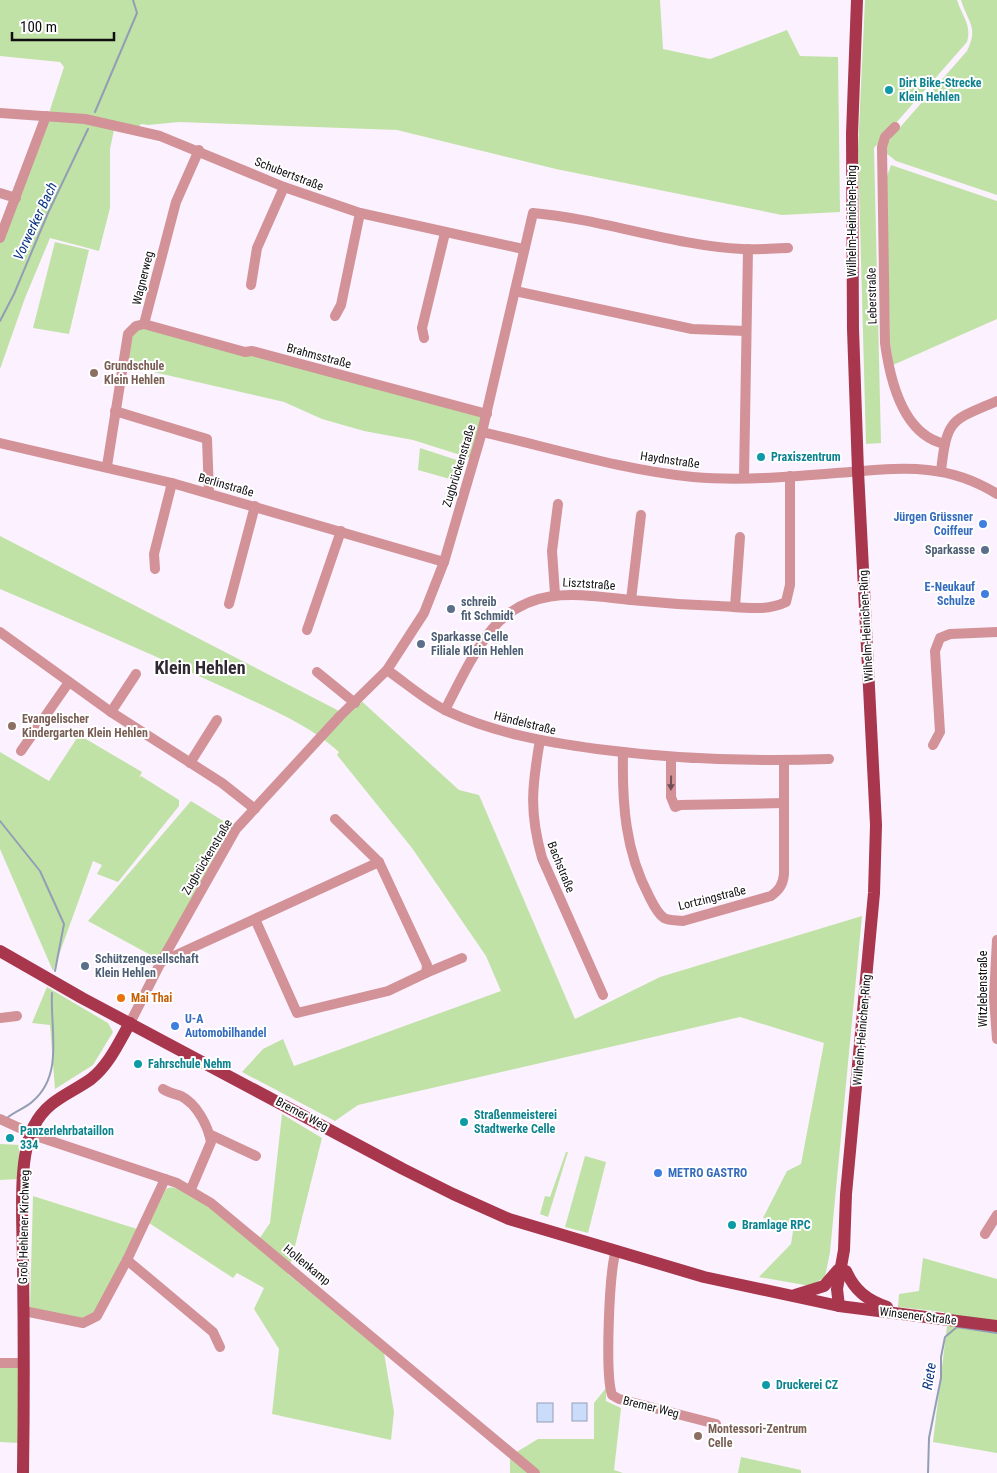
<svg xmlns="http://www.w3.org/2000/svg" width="997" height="1473" viewBox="0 0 997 1473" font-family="'Roboto Condensed',sans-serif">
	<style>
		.green { fill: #c0e2a7 }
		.water { fill: #cbdcfb; stroke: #939eb5 }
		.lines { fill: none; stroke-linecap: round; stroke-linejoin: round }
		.stream { stroke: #939eb5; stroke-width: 2 }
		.minor { stroke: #d29298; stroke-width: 10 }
		.major { stroke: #a8364d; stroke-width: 12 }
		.oneway { fill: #725055 }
		.culture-dot { fill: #0f9aa8; stroke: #fff; stroke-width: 2 }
		.education-dot { fill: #8d6e63; stroke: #fff; stroke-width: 2 }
		.shop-dot { fill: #3f7fe0; stroke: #fff; stroke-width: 2 }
		.service-dot { fill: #5c6f8a; stroke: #fff; stroke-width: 2 }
		.food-dot { fill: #e8710a; stroke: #fff; stroke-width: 2 }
		.labels { text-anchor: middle; stroke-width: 4; stroke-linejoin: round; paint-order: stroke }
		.culture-label { font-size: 12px; font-weight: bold; fill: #0d838f; stroke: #fff; text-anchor: start }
		.street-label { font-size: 12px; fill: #110e12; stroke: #fff }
		.education-label { font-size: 12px; font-weight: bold; fill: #785e54; stroke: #fff; text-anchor: start }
		.shop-label { font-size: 12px; font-weight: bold; fill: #366cbe; stroke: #fff; text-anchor: end }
		.service-label { font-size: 12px; font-weight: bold; fill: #4e5e75; stroke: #fff; text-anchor: start }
		.food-label { font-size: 12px; font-weight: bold; fill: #c56008; stroke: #fff; text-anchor: start }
		.water-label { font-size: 14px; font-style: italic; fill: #083284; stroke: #fff }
		.district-label { font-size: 18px; font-weight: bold; fill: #312932; stroke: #fff }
	</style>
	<rect width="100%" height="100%" fill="#fcf1fe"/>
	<!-- green -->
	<g class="green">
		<path d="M0 0H660L663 49 710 59 787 30 800 56 838 57 840 212 782 215 556 169 397 130 179 122 148 125 141 124 137 130 115 125 110 149V208L99 251 50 238 25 298 0 369V242L48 116 64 67 60 62 0 56Z"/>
		<path d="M865 0H957C962 16 972 25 967 42L874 148 881 443 866 444 858 149Z"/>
		<path d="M961 0H997V195L896 161 886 153 888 141 967 51C979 27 968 23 961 0Z"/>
		<path d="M891 165 997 201V319L893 365 890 342 886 179Z"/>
		<path d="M55 242 89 250 69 334 33 328Z"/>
		<path d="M136 326 487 414 473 459 413 440 364 431 322 419 284 402 123 365Z"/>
		<path d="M420 448 463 462 457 481 418 470Z"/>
		<path d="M0 536 343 713 357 697 459 790 479 795 575 1019 660 977 862 916 830 1252 825 1277 810 1286 759 1277 791 1244 794 1225 763 1218 787 1171 801 1164 824 1043 740 1017 358 1105 335 1121 242 1072 263 1049 283 1039 294 1066 501 991 486 956 412 848 337 755 339 752C306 722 263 706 223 687 149 653 75 621 0 589Z"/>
		<path d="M79 735 142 772 139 778 141 776 179 800V806L118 882 97 874 102 865 93 861 53 971 0 849V752L49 781Z"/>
		<path d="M191 801 236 829 158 959 88 921Z"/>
		<path d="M47 987 108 1023 113 1032 93 1065 55 1089 50 1025 32 1023Z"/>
		<path d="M282 1114 322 1138 288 1274 384 1353 394 1412 391 1440 272 1414 279 1349 254 1309 264 1288 237 1273 233 1278 149 1223 166 1189C186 1178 239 1232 255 1245L270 1223Z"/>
		<path d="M0 1144 19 1145V1179L0 1180Z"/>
		<path d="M566 1152H568L548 1217 540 1214 545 1196 550 1197Z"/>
		<path d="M585 1156 606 1162 588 1233 565 1227Z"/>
		<path d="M33 1196 137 1229 98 1308 89 1317 75 1319 30 1308Z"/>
		<path d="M923 1258 997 1279V1453L933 1442 947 1326 944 1312 898 1307 899 1294 919 1291Z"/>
		<path d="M19 1365V1443L0 1442V1366Z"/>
		<path d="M606 1388V1401L621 1408 614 1470 623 1473H510V1456L538 1439H594V1403Z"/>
		<path d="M741 1457 801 1470V1473H738Z"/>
	</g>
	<!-- water -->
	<g class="water">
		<rect x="537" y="1403" width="16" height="19"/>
		<rect x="572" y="1403" width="15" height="18"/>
	</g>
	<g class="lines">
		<!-- stream -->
		<g class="stream">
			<path d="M95 112 137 13 133 0"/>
			<path d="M0 321 14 294 48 213 88 129"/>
			<path d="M0 821 40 871 64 924 55 971"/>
			<path d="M7 1118C15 1111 26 1108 33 1101 64 1075 50 1029 52 993"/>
			<path d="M928 1473 929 1438 941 1378V1357L945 1337 957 1327 997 1333"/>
		</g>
		<!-- minor -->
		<g class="minor">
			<path d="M0 113 85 119 160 136 284 187 360 213 523 249"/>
			<path d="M895 127 885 137 882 147 885 343C890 380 903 435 945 444"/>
			<path d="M0 193 16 198"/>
			<path d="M0 238 46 116"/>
			<path d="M251 285 257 248 284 187"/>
			<path d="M515 291 692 329 746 331"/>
			<path d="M335 316 341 305 360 213"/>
			<path d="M144 324 245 352 252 351 487 414"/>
			<path d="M424 338 422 328 445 233"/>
			<path d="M115 411 207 439 209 493"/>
			<path d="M482 432C552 448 622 470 693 477 740 481 789 477 836 473 895 469 943 460 997 494"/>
			<path d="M0 443 172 483 444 562"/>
			<path d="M107 466 128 334 136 326 144 324 176 202 199 150"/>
			<path d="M941 471C947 418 951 421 997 401"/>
			<path d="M744 478 748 249"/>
			<path d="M155 569 154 554 172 483"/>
			<path d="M555 594 552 551 558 504"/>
			<path d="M631 600 641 515"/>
			<path d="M229 604 255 506"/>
			<path d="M735 607 740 537"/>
			<path d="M307 630 341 531"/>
			<path d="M0 632 111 712 222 783 255 809"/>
			<path d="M387 670C406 683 426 701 447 711 494 733 546 742 597 749 674 759 751 762 829 759"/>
			<path d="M317 672 355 703"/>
			<path d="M445 710C459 683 473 652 493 628 532 584 580 595 631 600 660 603 689 605 719 606 741 607 766 612 786 602L790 585V476"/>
			<path d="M111 712 136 674"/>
			<path d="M540 740C532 786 529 812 542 858L603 995"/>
			<path d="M933 745 940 732 935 651 940 638 950 634 997 632"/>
			<path d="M21 751 69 682"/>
			<path d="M623 752C622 803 625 851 649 896 653 904 657 913 664 918 670 921 677 920 683 921L771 896C779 890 783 885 784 874V761"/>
			<path d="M671 758V797L675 807 680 805 784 803"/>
			<path d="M190 763 217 720"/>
			<path d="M255 919 297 1013 388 991 426 973 427 965 379 862 335 819"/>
			<path d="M997 940 994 997 997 1039"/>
			<path d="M161 962 379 862"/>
			<path d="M426 973 462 958"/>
			<path d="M0 1018 17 1016"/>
			<path d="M130 1023 161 962 236 829 340 716 387 670 424 613 444 562 482 432 533 213C603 219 671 245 742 249 757 250 772 248 788 248"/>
			<path d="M163 1089C169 1093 175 1094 181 1096 197 1104 208 1126 211 1142L191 1189"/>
			<path d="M0 1119 39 1137 177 1183 211 1203 535 1473"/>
			<path d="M209 1134 256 1156"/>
			<path d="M985 1234 997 1215"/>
			<path d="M616 1250C609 1273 605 1374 612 1395L619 1399 716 1424"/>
			<path d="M127 1260 213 1332 220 1347"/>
			<path d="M24 1311 83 1323 97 1316 127 1260 165 1179"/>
			<path d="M0 1363H24"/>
		</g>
		<!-- major -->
		<g class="major">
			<path d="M0 951 82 998 403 1169 453 1194 509 1219 704 1277 839 1306 997 1326"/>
			<path d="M846 1271C855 1291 867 1300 887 1307"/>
			<path d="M795 1295 824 1286 838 1270"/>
			<path d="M839 1306 837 1289 844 1250 846 1194 874 893 876 825 858 471 853 329 852 134 857 0"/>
			<path d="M23 1473C24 1404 24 1334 23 1265 23 1228 17 1157 34 1126 47 1100 70 1094 91 1079 109 1065 119 1042 130 1023"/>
		</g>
	</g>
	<!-- one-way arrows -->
	<defs><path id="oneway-solid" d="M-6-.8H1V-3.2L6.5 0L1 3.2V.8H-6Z" transform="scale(1.25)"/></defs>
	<use class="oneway" href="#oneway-solid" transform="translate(671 783) rotate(91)"/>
	<!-- markers -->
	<g class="culture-dot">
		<circle cx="889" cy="90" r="5"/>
		<circle cx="761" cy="457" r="5"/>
		<circle cx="138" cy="1064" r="5"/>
		<circle cx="464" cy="1122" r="5"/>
		<circle cx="10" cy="1138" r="5"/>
		<circle cx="732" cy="1225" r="5"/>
		<circle cx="766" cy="1385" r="5"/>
	</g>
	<g class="education-dot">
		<circle cx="94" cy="373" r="5"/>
		<circle cx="12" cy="726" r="5"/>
		<circle cx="698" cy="1436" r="5"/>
	</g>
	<g class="shop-dot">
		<circle cx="983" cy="524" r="5"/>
		<circle cx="985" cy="594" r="5"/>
		<circle cx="175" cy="1026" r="5"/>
		<circle cx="658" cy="1173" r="5"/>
	</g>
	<g class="service-dot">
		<circle cx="985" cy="550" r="5"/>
		<circle cx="451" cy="609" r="5"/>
		<circle cx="421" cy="644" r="5"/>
		<circle cx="85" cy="966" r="5"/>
	</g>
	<circle class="food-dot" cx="121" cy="998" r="5"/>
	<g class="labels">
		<!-- culture labels -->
		<g class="culture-label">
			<text x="899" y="87">Dirt Bike-Strecke<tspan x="899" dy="14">Klein Hehlen</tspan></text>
			<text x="771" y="461">Praxiszentrum</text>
			<text x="148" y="1068">Fahrschule Nehm</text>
			<text x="474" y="1119">Straßenmeisterei<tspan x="474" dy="14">Stadtwerke Celle</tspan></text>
			<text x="20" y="1135">Panzerlehrbataillon<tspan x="20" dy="14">334</tspan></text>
			<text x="742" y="1229">Bramlage RPC</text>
			<text x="776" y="1389">Druckerei CZ</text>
		</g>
		<!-- street labels -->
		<g class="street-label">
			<text transform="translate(289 174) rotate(21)" y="4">Schubertstraße</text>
			<text transform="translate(852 221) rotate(-90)" y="4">Wilhelm-Heinichen-Ring</text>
			<text transform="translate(143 278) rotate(-76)" y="4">Wagnerweg</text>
			<text transform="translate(872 296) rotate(-91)" y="4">Leberstraße</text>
			<text transform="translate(319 356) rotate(15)" y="4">Brahmsstraße</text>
			<text transform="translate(670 460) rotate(8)" y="4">Haydnstraße</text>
			<text transform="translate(459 466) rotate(-73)" y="4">Zugbrückenstraße</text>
			<text transform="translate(226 485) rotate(16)" y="4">Berlinstraße</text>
			<text transform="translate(589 584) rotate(4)" y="4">Lisztstraße</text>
			<text transform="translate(866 626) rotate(-93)" y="4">Wilhelm-Heinichen-Ring</text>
			<text transform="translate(525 723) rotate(14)" y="4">Händelstraße</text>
			<text transform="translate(207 857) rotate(-59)" y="4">Zugbrückenstraße</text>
			<text transform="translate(561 867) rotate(68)" y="4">Bachstraße</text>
			<text transform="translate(712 898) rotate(-14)" y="4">Lortzingstraße</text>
			<text transform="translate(983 989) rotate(-90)" y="4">Witzlebenstraße</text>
			<text transform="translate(862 1030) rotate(-85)" y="4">Wilhelm-Heinichen-Ring</text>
			<text transform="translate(302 1114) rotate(28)" y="4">Bremer Weg</text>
			<text transform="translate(24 1227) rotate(-89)" y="4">Groß Hehlener Kirchweg</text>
			<text transform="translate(307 1265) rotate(39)" y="4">Hollenkamp</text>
			<text transform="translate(918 1316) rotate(7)" y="4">Winsener Straße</text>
			<text transform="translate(651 1407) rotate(14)" y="4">Bremer Weg</text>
		</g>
		<!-- education labels -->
		<g class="education-label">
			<text x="104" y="370">Grundschule<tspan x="104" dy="14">Klein Hehlen</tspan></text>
			<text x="22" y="723">Evangelischer<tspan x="22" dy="14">Kindergarten Klein Hehlen</tspan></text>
			<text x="708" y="1433">Montessori-Zentrum<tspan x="708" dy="14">Celle</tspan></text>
		</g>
		<!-- shop labels -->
		<g class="shop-label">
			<text x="973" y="521">Jürgen Grüssner<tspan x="973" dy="14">Coiffeur</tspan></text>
			<text x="975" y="591">E-Neukauf<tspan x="975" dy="14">Schulze</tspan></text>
			<text x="185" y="1023" text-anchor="start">U-A<tspan x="185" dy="14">Automobilhandel</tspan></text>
			<text x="668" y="1177" text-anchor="start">METRO GASTRO</text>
		</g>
		<!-- service labels -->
		<g class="service-label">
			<text x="975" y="554" text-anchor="end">Sparkasse</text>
			<text x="461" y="606">schreib<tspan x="461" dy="14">fit Schmidt</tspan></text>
			<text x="431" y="641">Sparkasse Celle<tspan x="431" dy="14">Filiale Klein Hehlen</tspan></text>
			<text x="95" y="963">Schützengesellschaft<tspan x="95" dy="14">Klein Hehlen</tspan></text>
		</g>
		<!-- food labels -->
		<g class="food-label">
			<text x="131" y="1002">Mai Thai</text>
		</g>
		<!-- water labels -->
		<g class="water-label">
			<text transform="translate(35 221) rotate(-65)" y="5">Vorwerker Bach</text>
			<text transform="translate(929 1376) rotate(-81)" y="5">Riete</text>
		</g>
		<!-- district labels -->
		<g class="district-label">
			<text x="200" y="674">Klein Hehlen</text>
		</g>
	</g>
	<!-- scale -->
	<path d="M12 32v8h102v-8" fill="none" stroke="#110e12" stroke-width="2.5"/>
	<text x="20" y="32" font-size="15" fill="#110e12" stroke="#ffffff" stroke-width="4" paint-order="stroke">100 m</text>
</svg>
